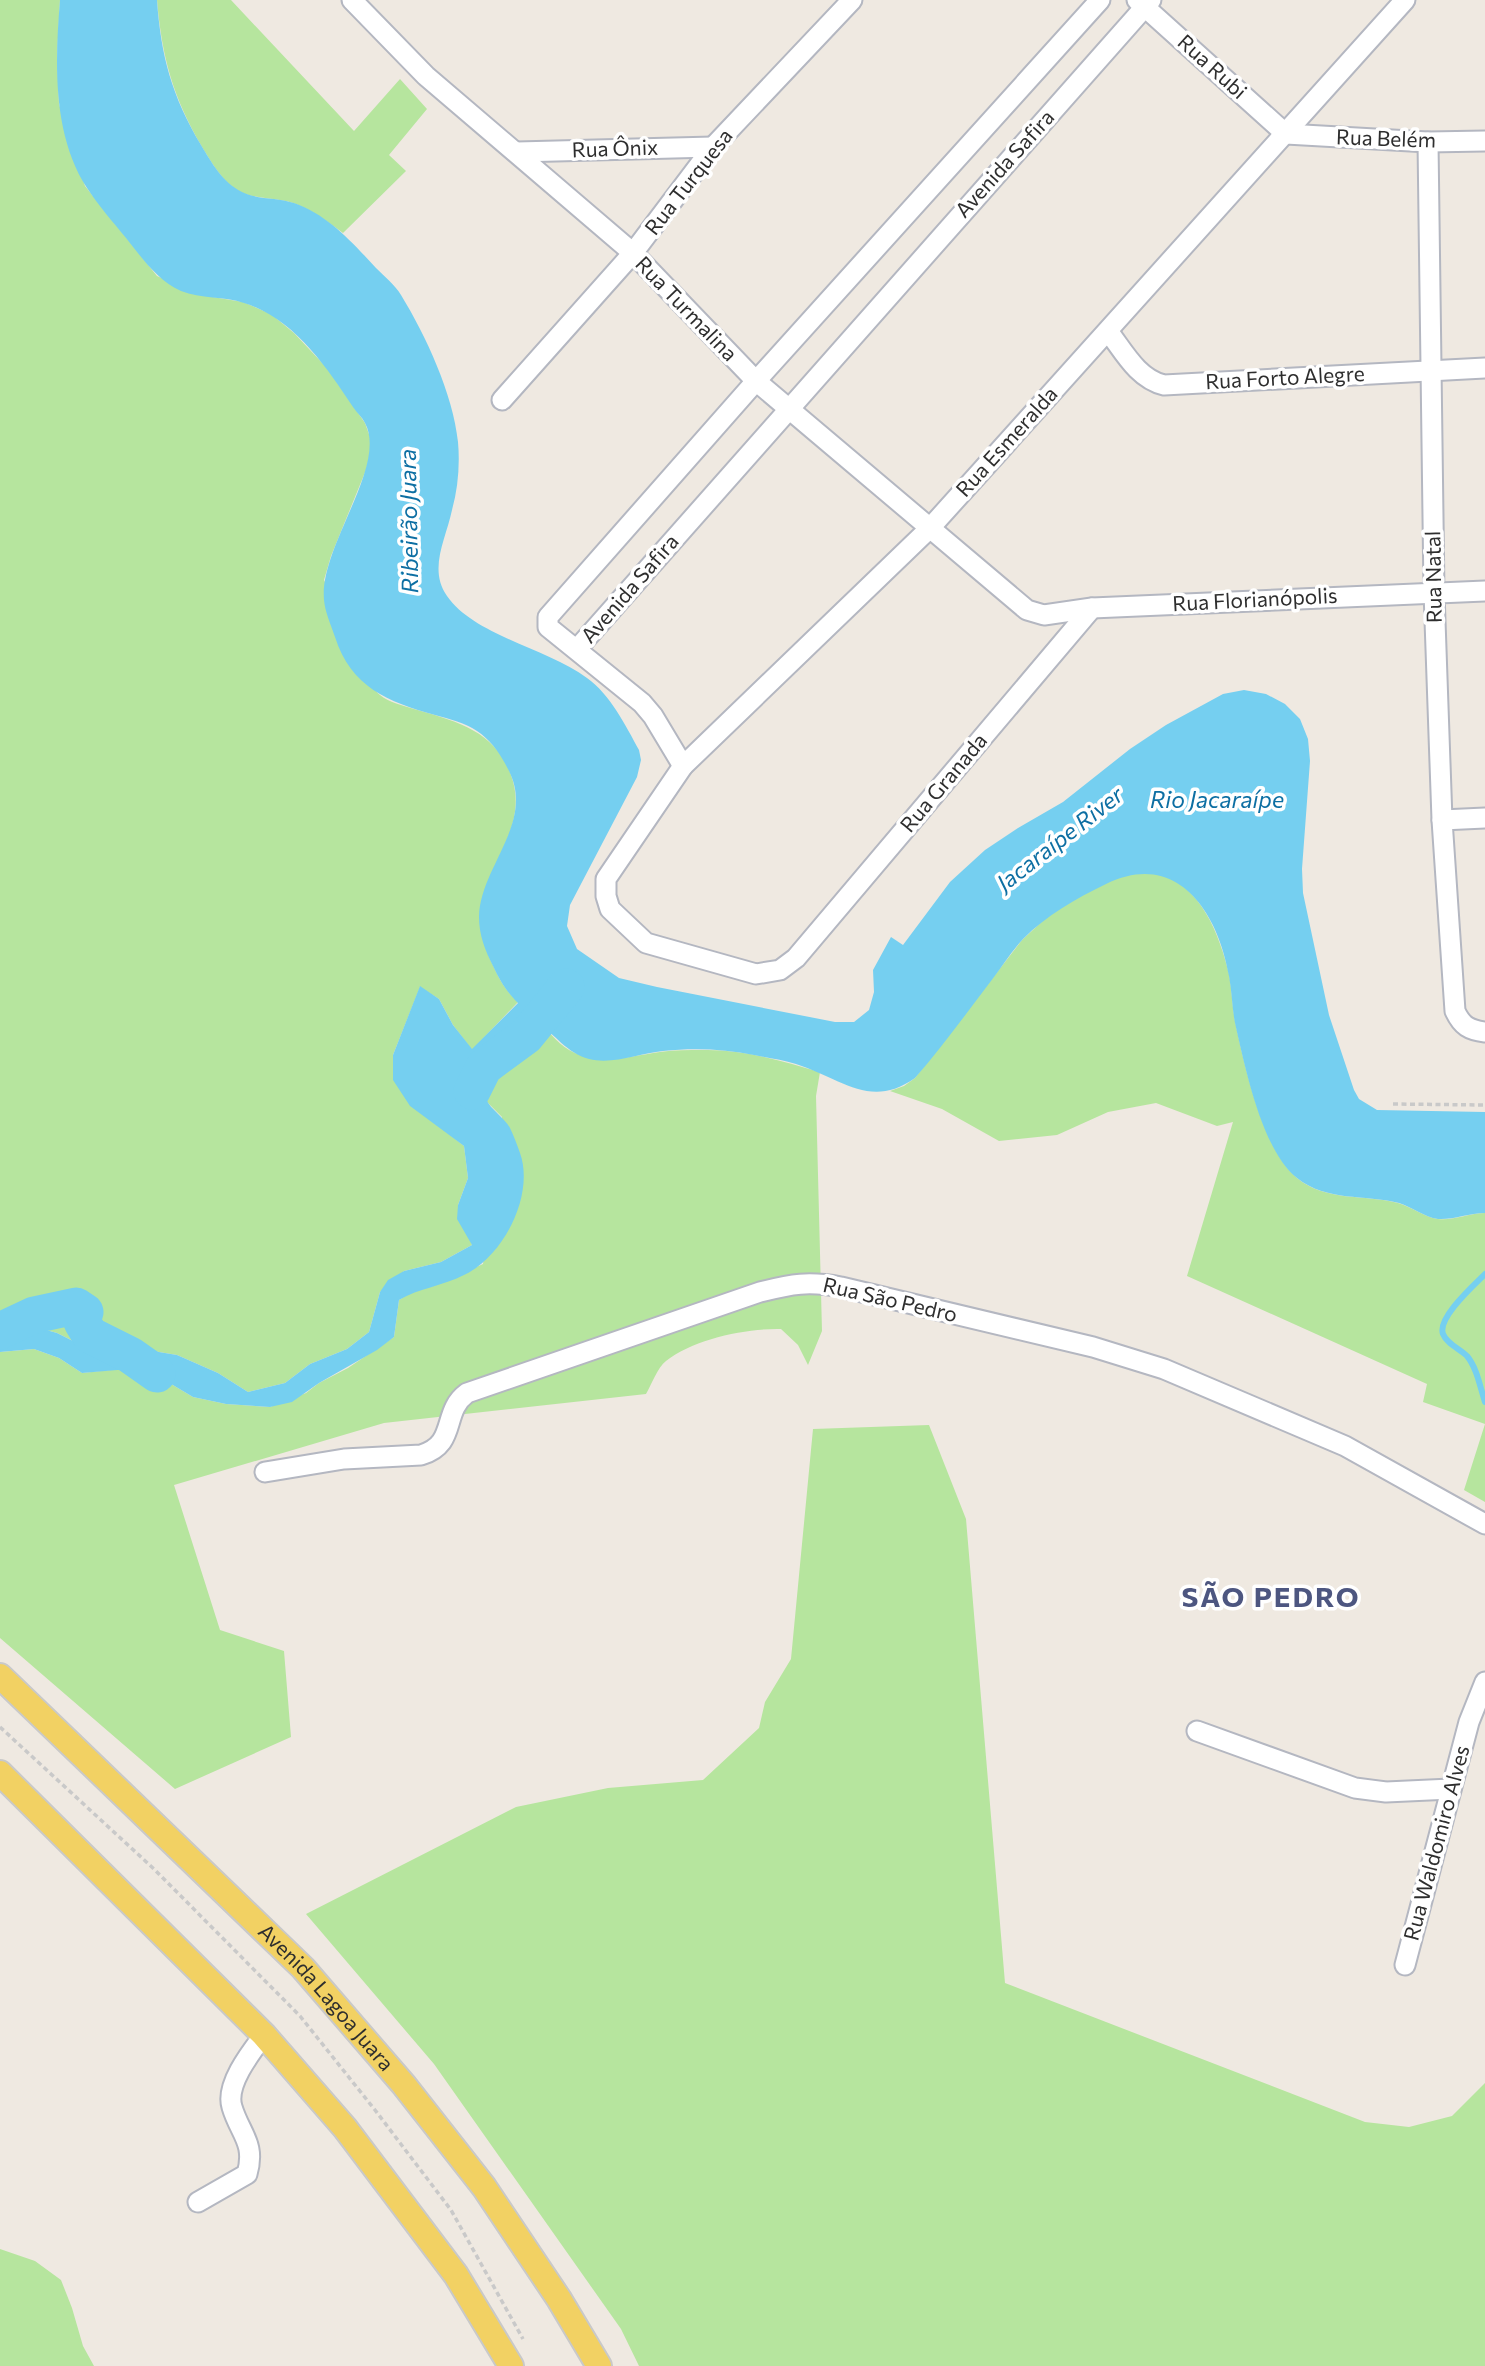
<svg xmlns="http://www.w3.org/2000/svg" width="1485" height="2366" viewBox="0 0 1485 2366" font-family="Commissioner,sans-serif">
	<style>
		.green { fill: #b6e59e }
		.water { fill: #75cff0 }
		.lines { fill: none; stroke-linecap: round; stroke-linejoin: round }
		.stream { stroke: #75cff0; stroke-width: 6 }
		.river { stroke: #75cff0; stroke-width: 37 }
		.minor-casing { stroke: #b4b7c1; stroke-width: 23 }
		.major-casing { stroke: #c9c9c9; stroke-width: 28 }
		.path { stroke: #c9c9c9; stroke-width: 3.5; stroke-dasharray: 5 3.5; stroke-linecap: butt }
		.minor { stroke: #fff; stroke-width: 19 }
		.major { stroke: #f2d163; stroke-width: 24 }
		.labels { text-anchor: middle; stroke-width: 7; stroke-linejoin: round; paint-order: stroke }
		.street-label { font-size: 21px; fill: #2e2e2e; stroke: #fff }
		.water-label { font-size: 23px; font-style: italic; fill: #0d6fa3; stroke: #fff }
		.district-label { font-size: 28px; font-weight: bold; letter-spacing: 2px; fill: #4d5680; stroke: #fff }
	</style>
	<rect width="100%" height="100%" fill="#efe9e1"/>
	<!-- green -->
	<g class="green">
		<path d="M0 0H60L57 56 59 104 85 186 157 276 201 295 243 302 271 314 294 333 327 368 365 423 370 437V454L366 470 331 556 324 580C338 609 352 638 365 667 369 675 373 690 380 695 388 702 404 706 414 709 455 721 495 730 511 775 536 844 452 883 492 963 499 979 505 990 518 1002L472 1050 453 1025 439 999 420 987 393 1055 440 1127 464 1146 468 1178 458 1205 472 1245 441 1262 404 1271 380 1292 369 1332 347 1349 310 1364 285 1383 248 1392 218 1373 177 1355 141 1349 83 1346 57 1333 21 1323H0Z"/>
		<path d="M157 0H231L354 131 400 79 427 109 389 155 406 171 343 233C328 222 311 209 293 203 277 198 260 199 245 194 225 186 213 165 202 147 173 97 162 58 157 0Z"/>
		<path d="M1138 872C1145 873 1153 872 1159 874 1201 885 1220 936 1229 974 1232 989 1232 1006 1235 1021 1244 1064 1263 1150 1297 1178 1326 1202 1364 1194 1398 1203 1412 1207 1424 1217 1438 1219 1453 1221 1469 1213 1485 1213V1502L1464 1490 1485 1424 1423 1402 1427 1384 1187 1276 1233 1122 1217 1126 1156 1103 1108 1112 1057 1135 999 1141 942 1109 890 1091 904 1086 915 1078 1022 940 1048 916 1078 897 1118 877Z"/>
		<path d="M538 1021C550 1032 560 1047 575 1053 603 1065 631 1056 660 1052 674 1050 689 1050 703 1050 743 1049 782 1061 820 1072L816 1096 822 1331 808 1365 798 1345 781 1329C747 1328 693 1339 666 1361 657 1368 652 1384 646 1394L384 1423 174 1485 220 1630 284 1651 291 1737 175 1789 0 1638V1352L34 1349 59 1358 82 1373 129 1368 161 1378 193 1397 226 1404 270 1407 306 1393 319 1383 348 1368 394 1337 399 1300 412 1292 433 1286 483 1264 502 1117 486 1101 482 1084C495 1057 516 1040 538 1021Z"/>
		<path d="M929 1425 966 1519 1005 1983 1365 2122 1409 2127 1452 2116 1485 2083V2366H639L621 2329 434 2064 306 1914 516 1807 608 1788 703 1780 759 1728 765 1702 791 1659 813 1429Z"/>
		<path d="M0 2249 35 2261 61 2280 72 2308 83 2346 94 2366H0Z"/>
	</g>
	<!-- water -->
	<path class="water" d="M60 0H157C161 57 172 96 201 145 212 163 222 182 242 192 258 200 277 197 294 203 328 215 352 242 376 268 384 276 395 285 401 295 426 336 453 394 458 442 460 465 458 488 452 510 446 539 428 569 447 596 475 636 547 648 587 678 610 694 626 726 639 750L641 760 637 777 570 905 567 926 577 949 619 978 657 987 835 1022H854L869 1010 874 992 873 970 891 937 903 945 950 882 985 850 1018 828 1063 802 1130 749 1166 725 1223 694 1244 690 1266 694 1285 704 1300 719 1308 739 1310 761 1302 869 1303 893 1329 1015 1354 1090 1359 1099 1377 1110 1485 1112V1213C1469 1213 1453 1220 1438 1219 1424 1217 1412 1207 1399 1203 1364 1194 1327 1202 1297 1178 1262 1151 1245 1067 1235 1023 1232 1008 1232 992 1229 976 1218 912 1177 849 1106 884 1075 899 1047 915 1023 939 1012 951 1003 965 994 977 968 1011 943 1046 915 1078 870 1110 841 1078 796 1064 783 1060 768 1058 754 1055 725 1049 693 1048 663 1051 640 1053 613 1065 589 1059 567 1053 555 1035 538 1022 515 1040 495 1057 482 1084 483 1089 483 1095 486 1099 491 1110 504 1117 510 1128 514 1136 517 1145 520 1153 535 1195 503 1257 464 1275 443 1286 419 1288 399 1300L394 1337 377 1350 319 1383 292 1402 270 1407 226 1404 193 1397 161 1378 129 1369 82 1373 59 1358 34 1349 0 1352V1323H21L57 1333 83 1346 141 1349 177 1355 218 1373 248 1392 285 1383 310 1364 347 1349 369 1332 380 1292 388 1280 404 1271 441 1262 472 1245 457 1219 458 1205 468 1178 464 1146 410 1106 393 1080V1055L420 986 439 999 453 1025 472 1049 518 1003C506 991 500 981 493 966 485 950 479 935 479 917 480 867 535 823 509 771 501 755 492 741 477 731 466 723 449 719 435 715 388 702 351 687 335 637 331 625 325 612 324 600 319 547 388 466 365 423 362 417 357 413 353 407 326 366 293 318 244 303 224 296 201 299 181 291 157 280 142 258 126 238 113 222 98 205 87 188 52 134 55 61 60 0Z"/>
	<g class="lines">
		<!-- stream -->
		<path class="stream" d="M1485 1274C1474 1285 1437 1318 1443 1334 1447 1344 1460 1349 1467 1356 1477 1368 1480 1387 1485 1402"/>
		<!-- river -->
		<g class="river">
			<path d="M472 1091 484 1067 526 1036 566 987"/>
			<path d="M0 1331 34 1315 76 1306 85 1312 82 1322 90 1335 130 1355 157 1374"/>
		</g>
		<!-- minor casing -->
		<g class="minor-casing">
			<g id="minor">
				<path d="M352 0 426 76 633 253 756 381 1027 610 1044 615 1092 608 1485 591"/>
				<path d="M1137 0 1286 134"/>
				<path d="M1286 134 1428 142 1485 141"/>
				<path d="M1428 142 1434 592 1442 820 1455 1011C1462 1026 1469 1030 1485 1032"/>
				<path d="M517 152 713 147"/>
				<path d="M1108 331C1124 352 1138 379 1164 385L1485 368"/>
				<path d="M502 400 633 253 713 147 852 0"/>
				<path d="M1092 608 796 958 780 970 756 974 646 943 610 909 606 896V879L683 766 930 528 1405 0"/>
				<path d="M577 649 1151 0"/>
				<path d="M683 766 653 716 642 703 548 627V617L756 381 1100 0"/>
				<path d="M1442 820 1485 818"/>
				<path d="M265 1472 344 1459 421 1455C458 1444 441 1412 467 1393L760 1292C792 1284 808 1281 841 1287L1093 1347 1164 1369 1345 1446 1485 1524"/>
				<path d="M1197 1731 1355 1788 1386 1792 1451 1789"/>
				<path d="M1405 1965 1469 1722 1485 1682"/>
				<path d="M198 2202 247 2174C256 2143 240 2134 232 2107 225 2085 251 2052 264 2035"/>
			</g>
		</g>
		<!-- major casing -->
		<g class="major-casing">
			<g id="major">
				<path id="s1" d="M0 1676 303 1968 404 2085 484 2187 559 2299 599 2366"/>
				<path d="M0 1773 264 2035 345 2128 456 2275 511 2366"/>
			</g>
		</g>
		<!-- path -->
		<g class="path">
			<path d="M1393 1104 1485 1105"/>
			<path d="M0 1727 154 1869 300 2016 375 2110 451 2210 523 2339"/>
		</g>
		<!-- minor -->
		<use href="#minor" class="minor"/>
		<!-- major -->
		<use href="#major" class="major"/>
	</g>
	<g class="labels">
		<!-- street labels -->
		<g class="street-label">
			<text transform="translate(1212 67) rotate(42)" y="7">Rua Rubi</text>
			<text transform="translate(1386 139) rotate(2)" y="7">Rua Belém</text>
			<text transform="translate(615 149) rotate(-2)" y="7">Rua Ônix</text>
			<text transform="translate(1005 164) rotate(-48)" y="7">Avenida Safira</text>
			<text transform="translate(689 182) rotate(-52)" y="7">Rua Turquesa</text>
			<text transform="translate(686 309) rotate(46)" y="7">Rua Turmalina</text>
			<text transform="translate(1285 378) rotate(-3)" y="7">Rua Forto Alegre</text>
			<text transform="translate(1007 442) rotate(-48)" y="7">Rua Esmeralda</text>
			<text transform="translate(1434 577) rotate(-91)" y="7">Rua Natal</text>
			<text transform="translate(630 589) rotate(-49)" y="7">Avenida Safira</text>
			<text transform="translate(1255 600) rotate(-3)" y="7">Rua Florianópolis</text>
			<text transform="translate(944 783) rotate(-50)" y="7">Rua Granada</text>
			<text transform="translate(890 1300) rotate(13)" y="7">Rua São Pedro</text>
			<text transform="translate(1437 1843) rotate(-75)" y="7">Rua Waldomiro Alves</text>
			<text dy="7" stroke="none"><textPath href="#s1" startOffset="458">Avenida Lagoa Juara</textPath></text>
		</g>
		<!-- water labels -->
		<g class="water-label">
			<text transform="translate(409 521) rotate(-91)" y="8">Ribeirão Juara</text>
			<text x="1217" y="808">Rio Jacaraípe</text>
			<text transform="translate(1060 839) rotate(-38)" y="8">Jacaraípe River</text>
		</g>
		<!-- district labels -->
		<g class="district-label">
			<text x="1271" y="1607">SÃO PEDRO</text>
		</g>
	</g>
</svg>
